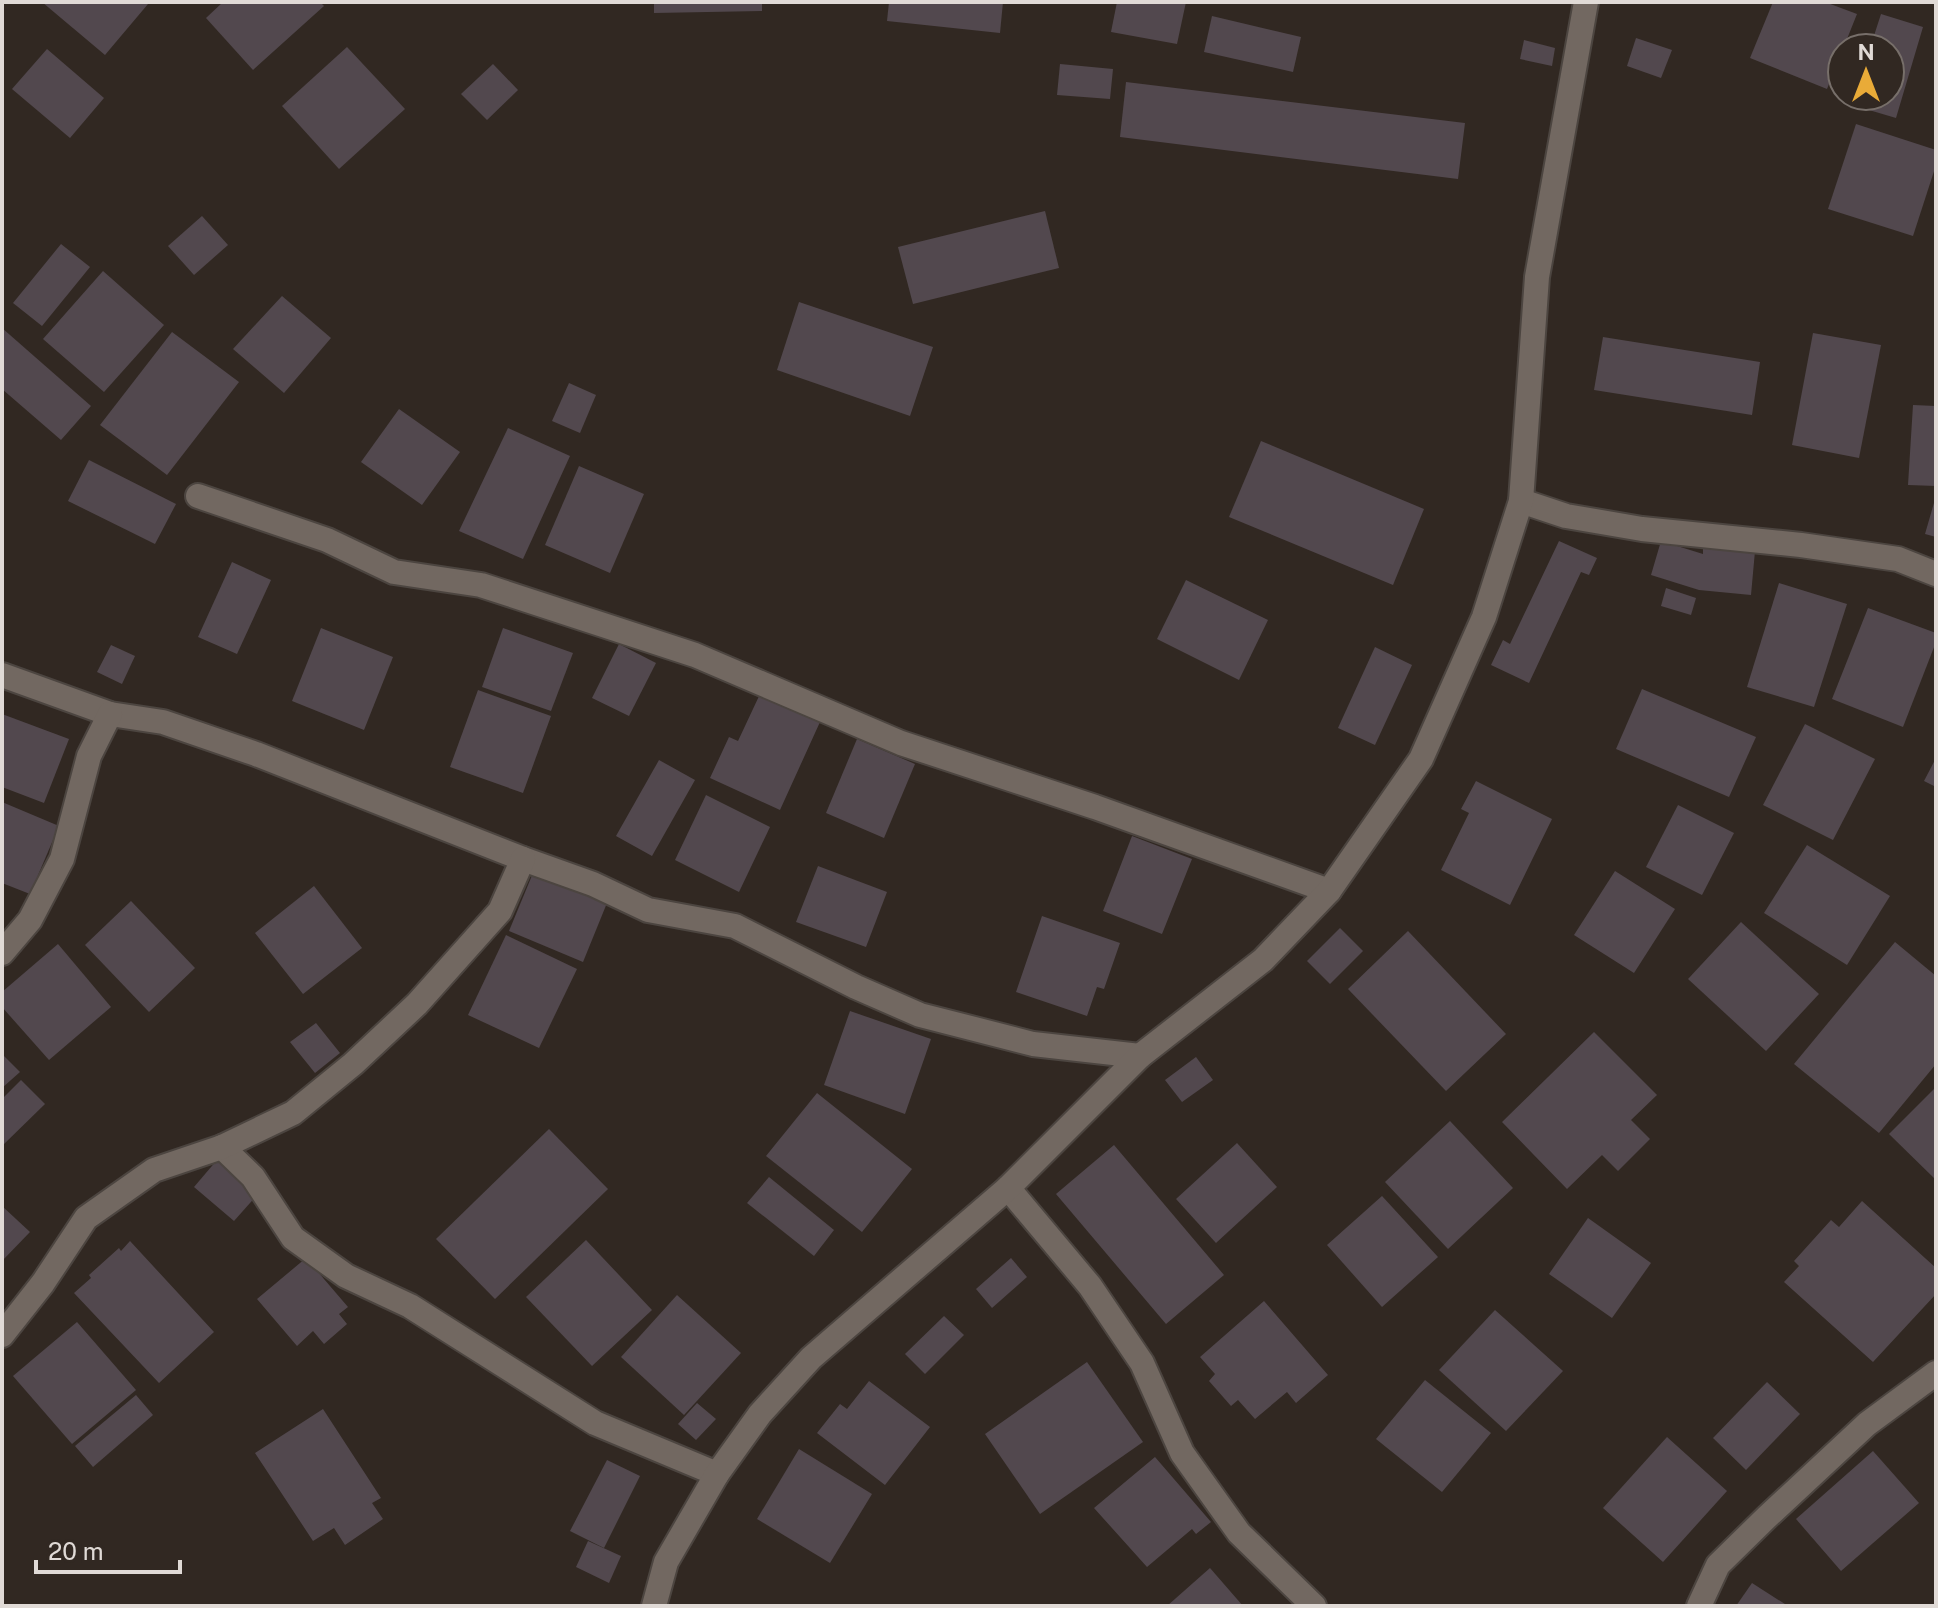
<svg xmlns="http://www.w3.org/2000/svg" width="1938" height="1608" viewBox="0 0 1938 1608" font-family="'Public Sans',sans-serif">
	<style>
		.building { fill: #52484e }
		.lines { fill: none; stroke-linecap: round; stroke-linejoin: round }
		.street-casing { stroke: #4c4540; stroke-width: 28 }
		.street { stroke: #726861; stroke-width: 24 }
	</style>
	<rect width="100%" height="100%" fill="#312822"/>
	<!-- building -->
	<g class="building">
		<path d="M42 2H145L148 4 105 55Z"/>
		<path d="M223 2H320L324 6 253 70 206 18Z"/>
		<path d="M654 2H762V11L654 13Z"/>
		<path d="M889 2H1003L1000 33 887 21Z"/>
		<path d="M1117 2H1186L1177 44 1111 32Z"/>
		<path d="M1773 2H1825L1857 14 1827 89 1750 58Z"/>
		<path d="M1881 14 1923 27 1896 118 1852 105 1855 96H1890V48H1870Z"/>
		<path d="M1212 16 1301 37 1293 72 1204 52Z"/>
		<path d="M1636 38 1672 50 1661 78 1627 66Z"/>
		<path d="M1524 40 1555 48 1552 66 1520 59Z"/>
		<path d="M347 47 405 109 339 169 282 106Z"/>
		<path d="M47 49 104 98 70 138 12 89Z"/>
		<path d="M493 64 518 90 487 120 461 94Z"/>
		<path d="M1060 64 1113 69 1110 99 1057 95Z"/>
		<path d="M1126 82 1465 123 1458 179 1120 137Z"/>
		<path d="M1856 124 1936 150V165L1913 236 1828 209Z"/>
		<path d="M1045 211 1059 268 913 304 898 247Z"/>
		<path d="M202 216 228 245 194 275 168 246Z"/>
		<path d="M61 244 90 267 42 326 13 303Z"/>
		<path d="M103 271 164 325 104 392 43 339Z"/>
		<path d="M282 296 331 338 284 393 233 349Z"/>
		<path d="M799 302 933 347 910 416 777 370Z"/>
		<path d="M2 328 91 406 61 440 2 389Z"/>
		<path d="M172 332 239 382 167 475 100 425Z"/>
		<path d="M1813 333 1881 345 1859 458 1792 445Z"/>
		<path d="M1603 337 1760 362 1752 415 1594 390Z"/>
		<path d="M569 383 596 395 580 433 552 421Z"/>
		<path d="M1913 405 1936 406V486L1908 485Z"/>
		<path d="M399 409 460 452 422 505 361 462Z"/>
		<path d="M508 428 570 456 523 559 459 531Z"/>
		<path d="M1261 441 1424 509 1393 585 1229 517Z"/>
		<path d="M89 460 176 504 155 544 68 501Z"/>
		<path d="M579 466 644 494 610 573 545 545Z"/>
		<path d="M1936 496V537L1925 534Z"/>
		<path d="M1559 541 1597 558 1589 575 1581 572 1529 683 1491 665 1503 640 1510 644Z"/>
		<path d="M1661 541 1703 554V547L1755 551 1751 595 1699 590 1651 575Z"/>
		<path d="M232 562 271 580 237 654 198 637Z"/>
		<path d="M1186 580 1268 620 1239 680 1157 639Z"/>
		<path d="M1779 583 1847 604 1814 707 1747 687Z"/>
		<path d="M1666 588 1696 598 1691 615 1661 606Z"/>
		<path d="M1868 608 1936 633V642L1903 727 1832 699Z"/>
		<path d="M321 628 393 657 364 730 292 701Z"/>
		<path d="M503 628 573 653 551 711 482 687Z"/>
		<path d="M619 644 656 663 629 716 592 698Z"/>
		<path d="M111 645 135 656 122 684 97 672Z"/>
		<path d="M1375 647 1412 665 1375 745 1338 728Z"/>
		<path d="M1642 689 1756 737 1729 797 1616 749Z"/>
		<path d="M478 690 551 716 523 793 450 767Z"/>
		<path d="M760 694 820 722 780 810 710 778 729 737 738 741Z"/>
		<path d="M2 714 69 739 44 803 2 787Z"/>
		<path d="M1805 724 1875 759 1833 840 1763 805Z"/>
		<path d="M857 739 915 764 884 838 826 813Z"/>
		<path d="M1936 758V787L1924 781Z"/>
		<path d="M659 760 695 780 652 856 616 836Z"/>
		<path d="M1476 781 1552 819 1510 905 1441 870 1469 813 1461 809Z"/>
		<path d="M706 795 770 827 739 892 675 860Z"/>
		<path d="M2 802 59 826 30 894 2 883Z"/>
		<path d="M1678 805 1734 833 1702 895 1646 867Z"/>
		<path d="M1132 836 1192 859 1162 934 1103 911Z"/>
		<path d="M1807 845 1890 896 1847 965 1764 913Z"/>
		<path d="M818 866 887 892 866 947 796 922Z"/>
		<path d="M1615 871 1675 909 1634 973 1574 935Z"/>
		<path d="M533 873 607 903 583 962 509 931Z"/>
		<path d="M314 886 362 948 303 994 255 933Z"/>
		<path d="M131 901 195 968 149 1012 85 945Z"/>
		<path d="M1042 916 1120 943 1104 989 1097 987 1087 1016 1016 992Z"/>
		<path d="M1741 922 1819 994 1766 1051 1688 979Z"/>
		<path d="M1340 928 1363 951 1330 984 1307 961Z"/>
		<path d="M1408 931 1506 1034 1446 1091 1348 989Z"/>
		<path d="M506 935 577 969 539 1048 468 1015Z"/>
		<path d="M1895 942 1936 976V1064L1879 1133 1794 1064Z"/>
		<path d="M58 944 111 1007 49 1060 2 1007V992Z"/>
		<path d="M850 1011 931 1039 905 1114 824 1085Z"/>
		<path d="M316 1023 340 1053 315 1073 290 1042Z"/>
		<path d="M1594 1032 1657 1095 1631 1120 1650 1139 1618 1171 1602 1155 1567 1189 1502 1122Z"/>
		<path d="M2 1054 20 1072 2 1088Z"/>
		<path d="M1196 1057 1213 1080 1182 1102 1165 1080Z"/>
		<path d="M21 1080 45 1104 2 1146V1099Z"/>
		<path d="M1936 1087V1180L1889 1134Z"/>
		<path d="M817 1093 912 1169 862 1232 766 1156Z"/>
		<path d="M1450 1121 1513 1188 1448 1249 1385 1182Z"/>
		<path d="M549 1129 608 1189 495 1299 436 1239Z"/>
		<path d="M1237 1143 1277 1187 1216 1243 1176 1199Z"/>
		<path d="M1114 1145 1224 1275 1166 1324 1056 1194Z"/>
		<path d="M217 1160 258 1194 234 1221 194 1187Z"/>
		<path d="M769 1177 834 1230 814 1256 747 1203Z"/>
		<path d="M1382 1196 1438 1257 1382 1307 1327 1245Z"/>
		<path d="M1862 1201 1936 1268V1294L1873 1362 1784 1282 1799 1266 1794 1261 1831 1220 1839 1227Z"/>
		<path d="M2 1206 30 1232 2 1261Z"/>
		<path d="M1588 1218 1651 1263 1612 1318 1549 1274Z"/>
		<path d="M586 1240 652 1310 592 1366 526 1297Z"/>
		<path d="M130 1241 214 1332 159 1383 74 1293 91 1278 89 1275 119 1248 121 1251Z"/>
		<path d="M306 1258 348 1307 339 1314 347 1324 324 1344 313 1331 297 1346 257 1299Z"/>
		<path d="M1011 1258 1027 1277 992 1308 976 1289Z"/>
		<path d="M677 1295 741 1353 684 1415 621 1357Z"/>
		<path d="M1264 1301 1328 1375 1296 1403 1287 1392 1255 1419 1238 1400 1231 1406 1209 1381 1215 1374 1200 1357Z"/>
		<path d="M1495 1310 1563 1371 1506 1431 1439 1370Z"/>
		<path d="M944 1316 964 1335 925 1374 905 1354Z"/>
		<path d="M77 1322 136 1390 72 1444 13 1376Z"/>
		<path d="M1087 1362 1143 1442 1040 1514 985 1434Z"/>
		<path d="M1425 1380 1491 1433 1442 1492 1376 1439Z"/>
		<path d="M869 1381 930 1427 885 1485 817 1433 840 1404 847 1409Z"/>
		<path d="M1767 1382 1800 1414 1746 1470 1713 1438Z"/>
		<path d="M136 1395 153 1415 93 1467 75 1446Z"/>
		<path d="M697 1403 716 1419 696 1440 678 1424Z"/>
		<path d="M323 1409 381 1498 372 1503 383 1519 345 1545 334 1528 313 1541 255 1453Z"/>
		<path d="M1667 1437 1727 1491 1663 1562 1603 1508Z"/>
		<path d="M799 1449 872 1494 830 1563 757 1519Z"/>
		<path d="M1873 1451 1919 1503 1841 1571 1796 1519Z"/>
		<path d="M1155 1457 1211 1522 1196 1534 1192 1529 1147 1567 1094 1508Z"/>
		<path d="M607 1460 640 1476 604 1548 570 1531Z"/>
		<path d="M588 1541 621 1556 609 1583 576 1567Z"/>
		<path d="M1210 1568 1243 1606H1167Z"/>
		<path d="M1752 1583 1788 1606H1736Z"/>
	</g>
	<g class="lines">
		<!-- street casing -->
		<g class="street-casing">
			<g id="street">
				<path d="M198 496 327 540 394 572 481 585 695 655 901 743 1095 807 1329 891"/>
				<path d="M1521 501 1566 516 1642 529 1801 545 1898 559 1936 574"/>
				<path d="M2 675 110 714 163 722 256 754 523 859 593 884 648 910 735 926 856 987 920 1015 1033 1044 1140 1056"/>
				<path d="M2 953 30 920 62 859 89 756 110 714"/>
				<path d="M222 1147 253 1177 293 1238 346 1276 410 1306 595 1423 717 1474"/>
				<path d="M1008 1188 1090 1286 1142 1363 1182 1453 1239 1533 1314 1606"/>
				<path d="M2 1335 43 1283 86 1218 154 1170 222 1147 293 1113 353 1064 417 1004 500 911 523 859"/>
				<path d="M654 1606 666 1562 717 1474 760 1414 811 1358 1008 1188 1140 1056 1263 960 1329 891 1421 759 1484 617 1521 501 1537 277 1586 2"/>
				<path d="M1699 1606 1718 1565 1767 1517 1867 1424 1936 1373"/>
			</g>
		</g>
		<!-- street -->
		<use href="#street" class="street"/>
	</g>
	<!-- border -->
	<rect width="1938" height="1608" fill="none" stroke="#e0dad6" stroke-width="8"/>
	<!-- north arrow -->
	<g transform="translate(1866 72)"><circle r="38" fill="#312822" stroke="#776f6a" stroke-width="2"/>
	<path d="M0-6L14 30L0 20L-14 30Z" fill="#e9ab38"/>
	<text y="-12" font-size="22" font-weight="bold" text-anchor="middle" fill="#e0dad6">N</text>
	</g>
	<!-- scale -->
	<path d="M36 1560v12h144v-12" fill="none" stroke="#e0dad6" stroke-width="4"/>
	<text x="48" y="1560" font-size="24" fill="#e0dad6" stroke="#312822" stroke-width="6" paint-order="stroke">20 m</text>
</svg>
